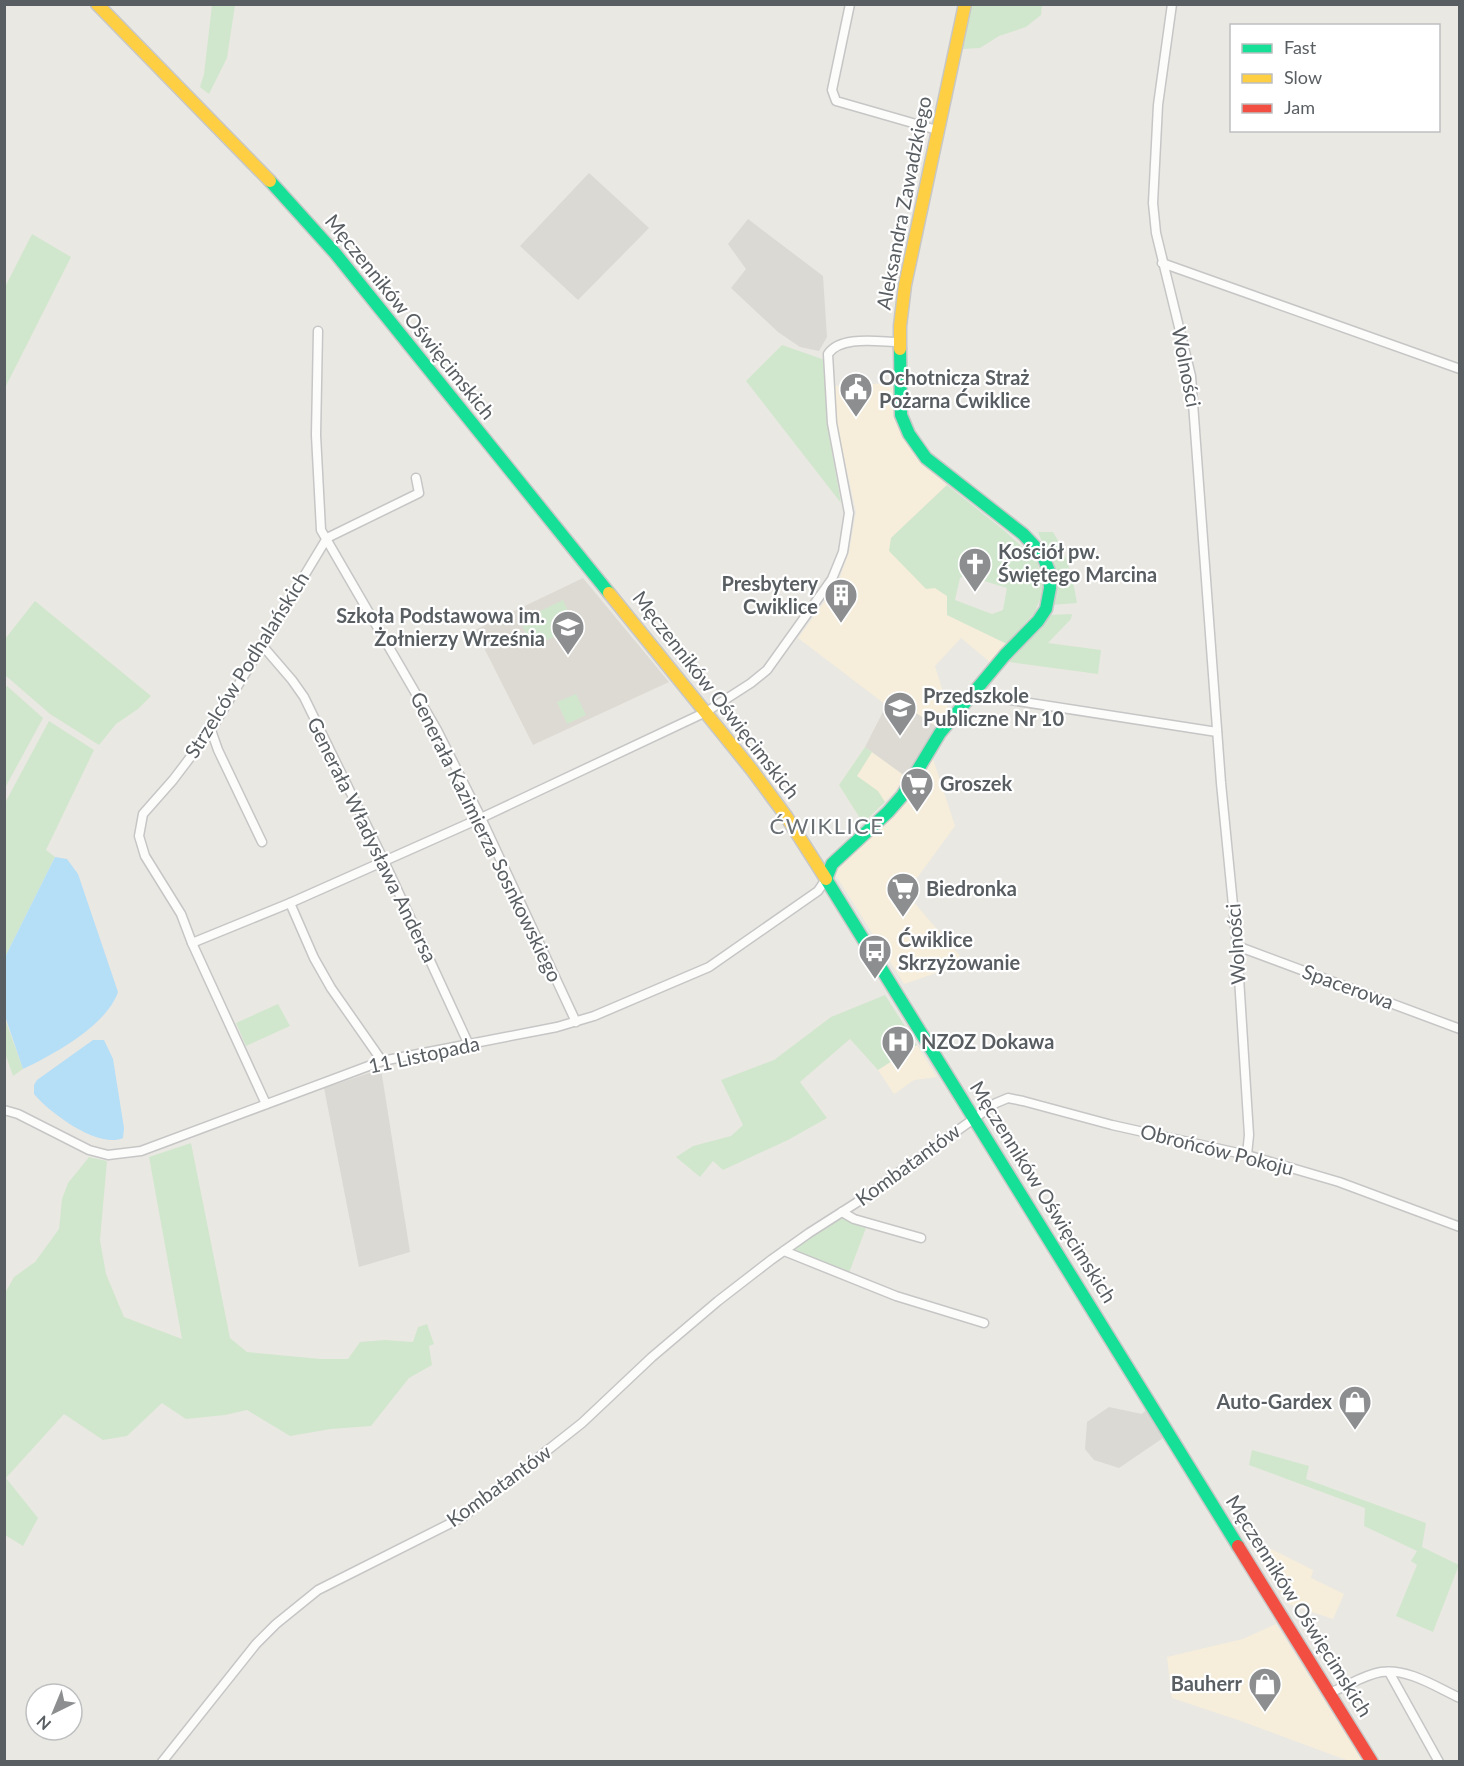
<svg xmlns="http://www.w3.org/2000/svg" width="1464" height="1766" viewBox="0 0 1464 1766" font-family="Lato,sans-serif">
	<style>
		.commercial { fill: #f6eeda }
		.industrial { fill: #dbd9d4 }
		.education { fill: #dddad3 }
		.green { fill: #d1e7cd; fill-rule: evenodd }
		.water { fill: #b5def7 }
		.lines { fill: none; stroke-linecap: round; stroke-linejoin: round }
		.street-casing { stroke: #c6c6c6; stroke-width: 11 }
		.fast-casing { stroke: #c7c7c7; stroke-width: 15 }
		.slow-casing { stroke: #c7c7c7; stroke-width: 15 }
		.jam-casing { stroke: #c7c7c7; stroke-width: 15 }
		.street { stroke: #fcfcfb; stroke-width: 8 }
		.fast { stroke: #16e098; stroke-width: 12 }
		.slow { stroke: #ffcf43; stroke-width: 12 }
		.jam { stroke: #f24e42; stroke-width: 12 }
		.labels { text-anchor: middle; stroke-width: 4.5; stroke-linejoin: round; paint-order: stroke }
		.street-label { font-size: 20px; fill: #595e62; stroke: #fff }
		.poi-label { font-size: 20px; font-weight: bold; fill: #595e62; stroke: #fff; text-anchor: start }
		.quarter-label { font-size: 22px; letter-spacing: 1.5px; fill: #6a7074; stroke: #fff }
	</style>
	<rect width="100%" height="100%" fill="#eae8e3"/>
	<!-- commercial -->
	<g class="commercial">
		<path d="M894 383 895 415 904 437 923 463 947 485 891 538 935 588 947 596V615L1007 644 991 663 961 638 935 666 949 712 937 727 902 704 894 711 798 638 838 583 849 552 856 512 837 425 835 386Z"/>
		<path d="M865 747 905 776 894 793 863 823 839 785Z"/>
		<path d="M932 756 955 826 906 893 960 956 939 972 904 984 833 871 891 817 920 779Z"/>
		<path d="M917 1045 937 1077 914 1080 894 1094 878 1070Z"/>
		<path d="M1251 1546H1265L1313 1570 1311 1578 1344 1594 1333 1619 1288 1604Z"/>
		<path d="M1276 1624 1321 1695 1363 1761H1349L1241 1721 1172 1698 1167 1657 1243 1639Z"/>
	</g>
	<!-- industrial -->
	<g class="industrial">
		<path d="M589 173 649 228 578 300 520 246Z"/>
		<path d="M748 219 823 276 827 337 819 351 800 347 778 332 731 288 746 269 728 244Z"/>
		<path d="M381 1069 410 1252 359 1267 324 1088Z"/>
		<path d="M1109 1407 1142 1414 1146 1410 1163 1438 1119 1468 1094 1460 1085 1449 1087 1422Z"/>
	</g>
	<!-- education -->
	<g class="education">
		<path d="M583 578 669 682 533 745 475 630Z"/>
		<path d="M901 703 937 727 905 776 865 747 887 704 894 711Z"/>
	</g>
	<!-- green -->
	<g class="green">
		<path d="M212 5H235L227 58 209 94 200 87 204 74Z"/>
		<path d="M970 5H1042L1041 15 1026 27 999 36 980 48 963 49Z"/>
		<path d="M32 234 71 257 5 388V287Z"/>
		<path d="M782 345 825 360 827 423 841 503 746 381Z"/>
		<path d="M947 485 1005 531 1037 561 1044 589 1035 612 1007 644 947 615V596L935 588 926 589 889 551 891 538ZM965 575 1007 588 1003 610 992 614 955 600 960 578Z"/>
		<path d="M1038 532H1053C1067 555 1073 577 1077 603L1051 605 1053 569Z"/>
		<path d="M563 600 575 626 533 647 520 621Z"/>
		<path d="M35 601 151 696 138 709 116 724 99 745 50 714 5 675V639Z"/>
		<path d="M1072 614 1071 619 1048 643 1101 650 1098 674 1009 662 1042 625 1048 615Z"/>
		<path d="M7 686 43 718 5 788 4 690Z"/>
		<path d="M576 694 586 715 567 724 557 702Z"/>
		<path d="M49 721 94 750 46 850 55 857 5 957V803Z"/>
		<path d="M865 747 872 752 857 776 878 791 885 802 863 823 839 785Z"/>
		<path d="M885 995 917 1045 878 1070 850 1039 800 1082 827 1118 788 1140 723 1170 713 1161 700 1177 676 1157 693 1146 731 1136 743 1125 721 1080 774 1060 831 1017Z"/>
		<path d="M278 1004 290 1026 246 1046 236 1023Z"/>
		<path d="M4 1016 23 1069 13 1076 5 1053Z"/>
		<path d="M191 1143 230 1338 247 1352 321 1359H348L360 1342 385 1340 413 1342 418 1327 427 1324 434 1344 429 1346 432 1365 409 1378 371 1426 331 1429 290 1436 247 1410 225 1415 186 1419 162 1403 127 1436 103 1440 64 1414 6 1478 38 1518 23 1546 5 1535V1293L14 1277 35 1262 59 1229 62 1199 68 1183 89 1157 107 1161 100 1240 106 1274 124 1317 182 1339 149 1157Z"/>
		<path d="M842 1215 867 1225 849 1273 792 1250Z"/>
		<path d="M1252 1450 1309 1466 1306 1479 1426 1523 1422 1547 1459 1565 1433 1632 1396 1616 1417 1565 1411 1561 1417 1551 1364 1526 1365 1508 1249 1465Z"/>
	</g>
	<!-- water -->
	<g class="water">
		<path d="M55 857 67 859 78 874 118 992C106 1026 54 1054 23 1069L5 1016V957Z"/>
		<path d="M93 1040H104L113 1059 124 1128 123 1138C98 1149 50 1113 34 1094V1085L37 1080Z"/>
	</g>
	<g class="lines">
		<!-- street casing -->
		<g class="street-casing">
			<g id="street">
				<path d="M850 4 832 90 836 101 937 130"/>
				<path d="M1172 4 1158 105 1153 203 1156 233 1191 376 1221 783 1237 946 1249 1135 1247 1155"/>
				<path d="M1162 263 1460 369"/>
				<path d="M318 331 316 435 321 530 437 730 481 818 576 1022"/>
				<path d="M261 644 292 680 304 697 384 861 469 1045"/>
				<path d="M972 694 1217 732"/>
				<path d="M211 730 218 750 262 842"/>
				<path d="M290 903 314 958 331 988 382 1061"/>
				<path d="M192 943 290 903 481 818 706 712 751 683 767 670 832 579 843 552 849 513 832 423 828 354C841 335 879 342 900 342"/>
				<path d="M1237 946 1460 1029"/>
				<path d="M266 1104 192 943 181 914 145 856 139 836 143 814 173 780 211 730 327 538 419 493 416 478"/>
				<path d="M4 1110 18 1114 89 1150 108 1155 141 1151 382 1061 557 1027 594 1016 709 967 818 891 826 879"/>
				<path d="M842 1212 854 1219 921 1238"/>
				<path d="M784 1251 896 1296 984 1323"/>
				<path d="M1389 1672 1439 1762"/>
				<path d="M1329 1693C1346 1687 1363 1675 1381 1672 1408 1668 1436 1687 1460 1698"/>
				<path d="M162 1762 256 1644 276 1624 318 1590 463 1517 582 1423 652 1357 718 1301 771 1260 809 1233 856 1203 996 1103 1008 1098 1023 1101 1112 1125 1247 1155 1339 1182 1460 1227"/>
			</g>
		</g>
		<!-- fast casing -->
		<g class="fast-casing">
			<g id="fast">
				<path d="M270 181 335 253 609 593"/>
				<path d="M826 879 1238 1546"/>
				<path d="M826 879 832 864 888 812 902 796 940 733 1005 655 1038 621 1046 609 1050 588 1049 571 1042 554 1023 534 926 458 909 434 901 415 900 349"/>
			</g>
		</g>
		<!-- slow casing -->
		<g class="slow-casing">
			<g id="slow">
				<path d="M97 4 270 181"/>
				<path d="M900 349V326L905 285 965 4"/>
				<path d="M609 593 752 770 786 816 826 879"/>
			</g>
		</g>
		<!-- jam casing -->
		<g class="jam-casing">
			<path id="jam" d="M1238 1546 1372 1762"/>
		</g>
		<!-- street -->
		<use href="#street" class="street"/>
		<!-- fast -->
		<use href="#fast" class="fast"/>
		<!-- slow -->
		<use href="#slow" class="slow"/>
		<!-- jam -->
		<use href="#jam" class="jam"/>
	</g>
	<!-- icons -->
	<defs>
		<g id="civic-pin" transform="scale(1.725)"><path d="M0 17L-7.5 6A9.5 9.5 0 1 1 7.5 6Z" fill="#8c8e8f" stroke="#fff"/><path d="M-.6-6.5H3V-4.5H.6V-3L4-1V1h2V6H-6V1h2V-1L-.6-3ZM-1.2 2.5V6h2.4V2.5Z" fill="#fff"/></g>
		<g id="church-pin" transform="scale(1.725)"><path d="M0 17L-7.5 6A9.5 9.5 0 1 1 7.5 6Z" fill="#8c8e8f" stroke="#fff"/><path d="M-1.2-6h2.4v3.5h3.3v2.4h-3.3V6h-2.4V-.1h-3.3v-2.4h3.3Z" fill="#fff"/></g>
		<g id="building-pin" transform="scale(1.725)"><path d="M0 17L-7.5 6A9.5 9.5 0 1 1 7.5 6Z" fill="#8c8e8f" stroke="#fff"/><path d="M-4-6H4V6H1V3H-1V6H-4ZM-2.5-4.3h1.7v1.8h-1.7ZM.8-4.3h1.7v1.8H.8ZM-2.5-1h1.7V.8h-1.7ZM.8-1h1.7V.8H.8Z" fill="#fff"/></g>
		<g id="school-pin" transform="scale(1.725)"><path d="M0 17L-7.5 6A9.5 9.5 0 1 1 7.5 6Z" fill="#8c8e8f" stroke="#fff"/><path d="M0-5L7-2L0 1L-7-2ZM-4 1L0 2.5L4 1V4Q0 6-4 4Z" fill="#fff"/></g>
		<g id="supermarket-pin" transform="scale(1.725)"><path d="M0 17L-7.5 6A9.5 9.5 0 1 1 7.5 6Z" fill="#8c8e8f" stroke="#fff"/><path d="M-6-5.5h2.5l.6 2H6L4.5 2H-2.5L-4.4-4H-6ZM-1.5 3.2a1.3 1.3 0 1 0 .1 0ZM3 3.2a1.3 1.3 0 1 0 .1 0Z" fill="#fff"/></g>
		<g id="bus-pin" transform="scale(1.725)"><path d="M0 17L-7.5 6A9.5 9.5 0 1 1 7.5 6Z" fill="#8c8e8f" stroke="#fff"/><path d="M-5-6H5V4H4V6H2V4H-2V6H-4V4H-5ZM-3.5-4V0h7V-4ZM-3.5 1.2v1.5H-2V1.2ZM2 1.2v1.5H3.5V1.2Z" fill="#fff"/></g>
		<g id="hospital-pin" transform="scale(1.725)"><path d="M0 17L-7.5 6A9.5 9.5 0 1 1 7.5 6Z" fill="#8c8e8f" stroke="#fff"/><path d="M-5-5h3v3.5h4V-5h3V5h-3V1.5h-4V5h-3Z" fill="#fff"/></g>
		<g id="shop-pin" transform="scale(1.725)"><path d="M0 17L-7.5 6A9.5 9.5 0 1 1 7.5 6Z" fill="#8c8e8f" stroke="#fff"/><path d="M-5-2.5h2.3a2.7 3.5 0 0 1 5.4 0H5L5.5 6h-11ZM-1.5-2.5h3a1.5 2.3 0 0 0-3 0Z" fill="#fff"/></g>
	</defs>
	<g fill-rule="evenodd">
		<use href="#civic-pin" x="856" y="389"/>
		<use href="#church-pin" x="975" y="564"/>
		<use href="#building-pin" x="841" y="595"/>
		<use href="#school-pin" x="568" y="627"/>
		<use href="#school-pin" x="900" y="708"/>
		<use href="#supermarket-pin" x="917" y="784"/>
		<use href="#supermarket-pin" x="903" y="889"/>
		<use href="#bus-pin" x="875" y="951"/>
		<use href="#hospital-pin" x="898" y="1042"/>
		<use href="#shop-pin" x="1355" y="1402"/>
		<use href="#shop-pin" x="1265" y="1684"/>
	</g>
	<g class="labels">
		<!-- street labels -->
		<g class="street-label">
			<text transform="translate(904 203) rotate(-79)" y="7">Aleksandra Zawadzkiego</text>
			<text transform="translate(410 317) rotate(51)" y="7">Męczenników Oświęcimskich</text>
			<text transform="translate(1186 367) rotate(79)" y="7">Wolności</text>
			<text transform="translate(247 665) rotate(-58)" y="7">Strzelców Podhalańskich</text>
			<text transform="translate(716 695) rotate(52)" y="7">Męczenników Oświęcimskich</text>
			<text transform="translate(486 837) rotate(64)" y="7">Generała Kazimierza Sosnkowskiego</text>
			<text transform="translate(372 840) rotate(64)" y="7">Generała Władysława Andersa</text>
			<text transform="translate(1236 944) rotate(-94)" y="7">Wolności</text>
			<text transform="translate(1348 987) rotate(20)" y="7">Spacerowa</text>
			<text transform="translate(424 1055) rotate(-12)" y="7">11 Listopada</text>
			<text transform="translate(1217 1150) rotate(14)" y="7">Obrońców Pokoju</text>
			<text transform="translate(908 1165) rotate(-36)" y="7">Kombatantów</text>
			<text transform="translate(1043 1192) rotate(58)" y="7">Męczenników Oświęcimskich</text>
			<text transform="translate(499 1486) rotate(-36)" y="7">Kombatantów</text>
			<text transform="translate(1299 1606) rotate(58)" y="7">Męczenników Oświęcimskich</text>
		</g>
		<!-- poi labels -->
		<g class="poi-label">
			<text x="879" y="385">Ochotnicza Straż<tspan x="879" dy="23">Pożarna Ćwiklice</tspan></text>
			<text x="998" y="559">Kościół pw.<tspan x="998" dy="23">Świętego Marcina</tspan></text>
			<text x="818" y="591" text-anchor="end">Presbytery<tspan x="818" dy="23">Cwiklice</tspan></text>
			<text x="545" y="623" text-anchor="end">Szkoła Podstawowa im.<tspan x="545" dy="23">Żołnierzy Września</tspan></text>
			<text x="923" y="703">Przedszkole<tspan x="923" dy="23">Publiczne Nr 10</tspan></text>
			<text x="940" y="791">Groszek</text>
			<text x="926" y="896">Biedronka</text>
			<text x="898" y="947">Ćwiklice<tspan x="898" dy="23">Skrzyżowanie</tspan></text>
			<text x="921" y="1049">NZOZ Dokawa</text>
			<text x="1332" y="1409" text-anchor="end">Auto-Gardex</text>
			<text x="1242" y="1691" text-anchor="end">Bauherr</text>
		</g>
		<!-- quarter labels -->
		<g class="quarter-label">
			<text x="827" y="834">ĆWIKLICE</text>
		</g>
	</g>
	<!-- border -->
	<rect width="1464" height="1766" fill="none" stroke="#595e62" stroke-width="12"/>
	<!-- legend -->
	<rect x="1230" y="24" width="210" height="108" fill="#ffffff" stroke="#bdbfc0" stroke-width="1.5"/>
	<rect x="1242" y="44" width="30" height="9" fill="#16e098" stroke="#bdbfc0" stroke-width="1.5"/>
	<text x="1284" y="54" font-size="18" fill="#595e62">Fast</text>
	<rect x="1242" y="74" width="30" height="9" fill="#ffcf43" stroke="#bdbfc0" stroke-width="1.5"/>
	<text x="1284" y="84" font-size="18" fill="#595e62">Slow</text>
	<rect x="1242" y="104" width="30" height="9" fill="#f24e42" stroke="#bdbfc0" stroke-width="1.5"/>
	<text x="1284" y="114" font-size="18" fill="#595e62">Jam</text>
	<!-- north arrow -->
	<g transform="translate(54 1712) rotate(223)"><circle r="28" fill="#ffffff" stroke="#bdbfc0" stroke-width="1.5"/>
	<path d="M0-4.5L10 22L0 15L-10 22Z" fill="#8c8e8f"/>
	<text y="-9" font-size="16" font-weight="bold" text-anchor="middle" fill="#595e62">N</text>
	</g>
</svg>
